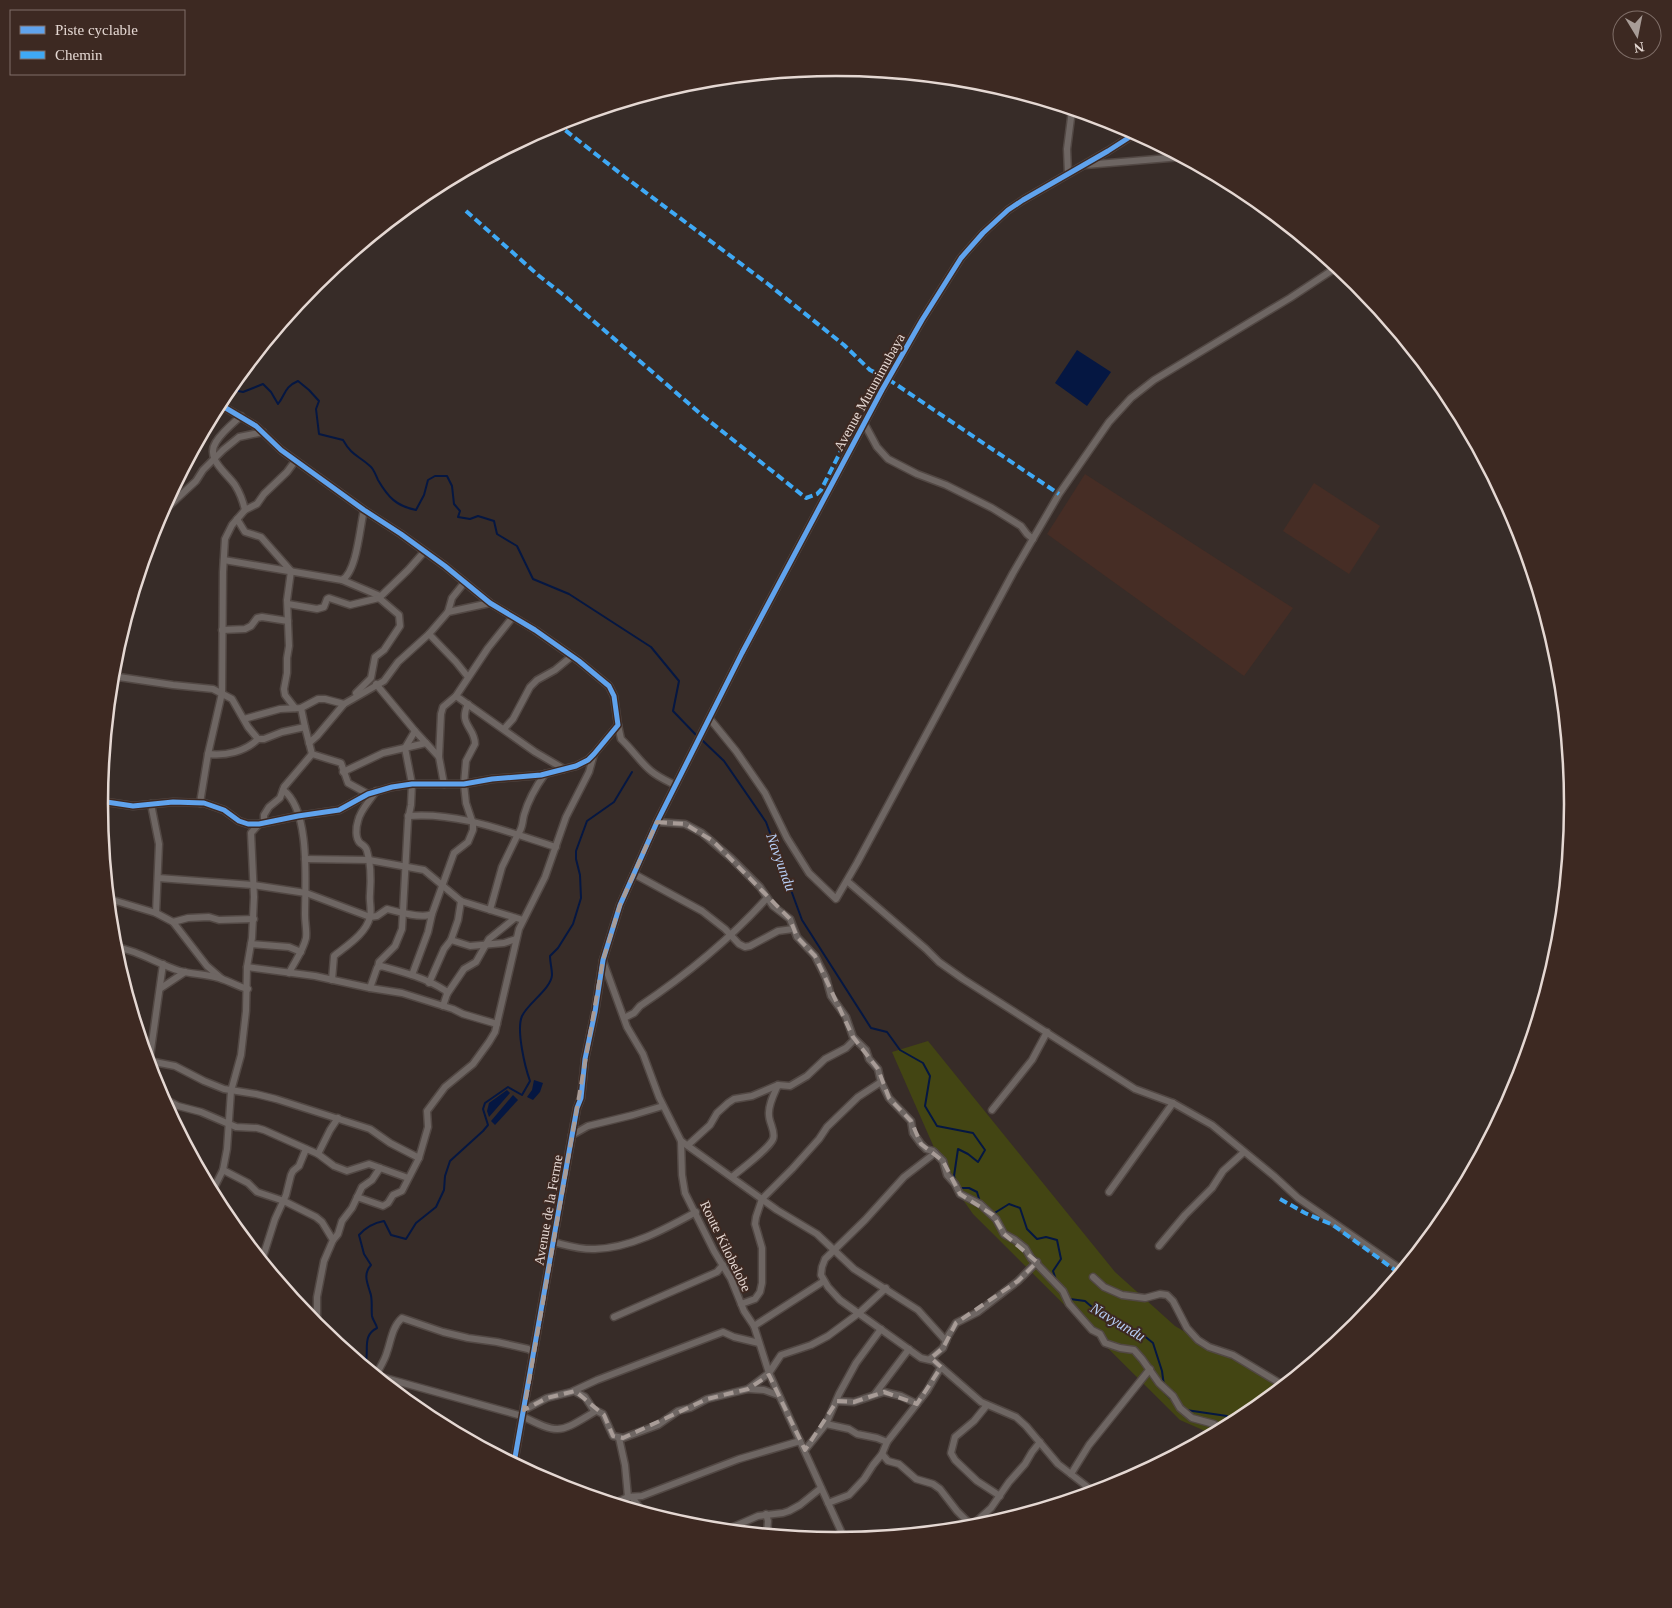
<svg xmlns="http://www.w3.org/2000/svg" width="1672" height="1608" viewBox="0 0 1672 1608" font-family="Georgia,serif">
	<style>
		.built { fill: #462d25 }
		.green { fill: #434513 }
		.water { fill: #051742 }
		.lines { fill: none; stroke-linecap: round; stroke-linejoin: round }
		.stream { stroke: #051742; stroke-width: 2 }
		.street-casing { stroke: #524844; stroke-width: 9 }
		.street { stroke: #6e6663; stroke-width: 6 }
		.quiet { stroke: #3fa9f5; stroke-width: 4; stroke-dasharray: 8 4; stroke-linecap: butt }
		.cycleway-casing { stroke: #3d2922; stroke-width: 8 }
		.cycleway { stroke: #60a3ed; stroke-width: 5 }
		.marked { fill: none; stroke: #a89c97; stroke-width: 4; stroke-dasharray: 10 6; stroke-linejoin: round }
		.labels { text-anchor: middle; stroke-width: 4; stroke-linejoin: round; paint-order: stroke }
		.street-label { font-size: 14px; fill: #e5d8d3; stroke: #3d2922 }
		.water-label { font-size: 15px; font-style: italic; fill: #b7cff6; stroke: #3d2922 }
		.rim { fill: none; stroke: #e5d8d3; stroke-width: 2.5 }
	</style>
	<rect width="100%" height="100%" fill="#372c28"/>
	<!-- built -->
	<g class="built">
		<path d="M1085 474 1293 608 1244 676 1047 534Z"/>
		<path d="M1314 483 1380 526 1349 574 1283 531Z"/>
	</g>
	<!-- green -->
	<path class="green" d="M928 1041 1115 1272 1175 1326 1229 1358 1286 1383 1245 1417 1212 1434 1180 1420 973 1214 947 1177 892 1052Z"/>
	<!-- water -->
	<g class="water">
		<path d="M1077 350 1111 372 1087 406 1055 383Z"/>
		<path d="M534 1080 543 1083 540 1092 533 1100 527 1097 532 1090Z"/>
		<path d="M507 1090 510 1093 489 1117 487 1111 489 1103Z"/>
		<path d="M513 1095 518 1100 495 1125 491 1121Z"/>
	</g>
	<g class="lines">
		<!-- stream -->
		<g class="stream">
			<path d="M229 389 243 392 263 384 271 392 278 404C286 394 284 387 298 381L309 390 319 401 316 409 319 434 343 440C352 456 358 455 370 466 374 469 376 476 378 480 388 497 396 506 416 510L424 495 428 480 435 476H447L452 486 454 504 460 511 458 517 470 519 478 516 494 521 497 534 517 546 533 579 569 594 651 647 679 681 673 711 698 737"/>
			<path d="M702 740 724 761 766 822 802 920 871 1028 887 1032 900 1050 923 1063 930 1076 925 1106 937 1126 973 1133 985 1150 978 1162 968 1154 958 1149 954 1176 956 1182"/>
			<path d="M958 1188H969L977 1192 980 1202"/>
			<path d="M993 1214 1009 1204 1020 1208 1027 1229 1037 1239 1046 1237 1057 1240 1061 1259 1053 1271 1056 1280"/>
			<path d="M1070 1299 1085 1301 1100 1314 1142 1334 1153 1343 1162 1371 1164 1386"/>
			<path d="M365 1366C370 1351 361 1336 377 1328 376 1323 373 1321 372 1316 371 1309 373 1299 370 1292 367 1282 363 1274 371 1265L364 1254 359 1235C366 1227 373 1223 384 1221L391 1235 406 1239 416 1223 436 1207 444 1190 445 1176 450 1161 483 1131 488 1125 483 1109 485 1103 508 1087 522 1095 530 1081C525 1067 516 1030 522 1016 528 1003 551 989 552 975 552 969 550 962 550 956L558 948 573 924 581 898 580 875 576 859V851L587 821 614 802 632 772"/>
			<path d="M1165 1393 1172 1400"/>
			<path d="M1186 1410 1227 1416 1232 1423"/>
		</g>
		<!-- street casing -->
		<g class="street-casing">
			<g id="street">
				<path d="M1085 165 1181 157"/>
				<path d="M1068 173 1067 149 1072 110"/>
				<path d="M241 416C232 424 222 432 216 442 205 459 226 472 235 485 240 493 243 501 245 510"/>
				<path d="M864 423 877 447 888 459 917 474 946 485 992 508 1021 526 1027 534 1033 539"/>
				<path d="M237 519 245 532 261 537 291 571 287 600 289 646 287 658V673L284 689 285 695 295 708"/>
				<path d="M153 529 169 506 196 481 203 470 223 450 239 437 263 432"/>
				<path d="M224 560 342 580C357 572 360 526 364 510"/>
				<path d="M342 580 380 596"/>
				<path d="M288 604 317 609 324 607 327 599 329 598 350 605 379 598"/>
				<path d="M448 612 452 598 464 583"/>
				<path d="M222 630 245 629 251 626 257 618 262 617 288 621"/>
				<path d="M429 634 456 662 468 677"/>
				<path d="M112 676 173 685 213 689 232 699 248 727 258 739H264L282 732 305 727 312 754 338 762 341 763 348 783 368 794"/>
				<path d="M118 676 116 666 120 638"/>
				<path d="M376 684 415 731 439 757 444 784"/>
				<path d="M356 693 371 678 375 657 384 650 400 626 399 615 379 598 408 570 424 552"/>
				<path d="M456 696 535 752 564 769"/>
				<path d="M301 708 305 727"/>
				<path d="M244 719 280 709 301 708 318 699H325L344 704"/>
				<path d="M710 719 736 751 765 793 787 838 809 873 836 899 857 863 1013 573 1059 494 1109 422 1131 398 1154 380 1290 298 1337 267"/>
				<path d="M618 725 621 739C632 749 640 762 651 771 658 777 667 781 675 785"/>
				<path d="M504 729 513 719 530 687 537 680 555 670 572 656"/>
				<path d="M309 743 317 736 344 704 384 681 398 662 429 634 448 612 490 603"/>
				<path d="M208 754C225 756 245 752 258 739"/>
				<path d="M439 757 441 714 443 707 456 696 488 648 512 618"/>
				<path d="M343 772 383 753 426 743"/>
				<path d="M283 790C311 810 305 884 305 915 305 923 307 931 306 938 303 951 295 961 289 973"/>
				<path d="M100 801 133 806 173 802 204 803 224 810 239 821 248 824H259L298 816 339 810 368 794 392 787 412 784H464L492 779 541 775 576 766 588 760 594 754 618 725 614 696 609 686 579 661 535 630 490 603 445 566 401 534 364 510 281 450 256 426 219 404"/>
				<path d="M200 803 208 754 222 693 223 572 225 539 232 525 245 510 257 504 264 494 287 472 295 461"/>
				<path d="M151 804 159 844 156 913"/>
				<path d="M408 816C460 812 507 832 556 847"/>
				<path d="M264 822V815L269 807 280 798 284 787 312 754"/>
				<path d="M657 822 685 824 702 833 732 859 760 887 773 906 790 919 797 937 815 956 826 978 831 996 846 1017 853 1037 866 1050 869 1059 878 1069 881 1082 889 1098 911 1121 913 1133 921 1144 926 1149 933 1151 943 1161 947 1175 955 1184 960 1194 980 1204 996 1219 1004 1234 1015 1240 1025 1248 1031 1258 1063 1291 1069 1304 1092 1330 1100 1334 1105 1343 1120 1348 1134 1350 1142 1359 1159 1383 1173 1396 1180 1408 1192 1418 1214 1424 1222 1429"/>
				<path d="M305 859 369 860 424 870 461 901 523 920"/>
				<path d="M634 874 702 911 725 929 739 944 745 947 750 946 778 931 793 929"/>
				<path d="M158 878 253 885 306 893 370 917 377 916 387 909C398 912 422 919 432 914L454 853 468 842 473 830V824L466 803 464 784 466 761 475 744C475 727 458 725 468 704"/>
				<path d="M847 881 926 949 939 962 963 979 1135 1089 1173 1103 1212 1125 1274 1176 1298 1198 1402 1270"/>
				<path d="M109 901H116L156 913 173 922 207 966 222 979"/>
				<path d="M490 910 502 867 518 834C523 828 522 823 524 815 528 801 537 785 545 774"/>
				<path d="M173 922 188 918 209 917 219 920 254 919"/>
				<path d="M451 940 470 946 504 943 516 939"/>
				<path d="M251 944 289 947 301 952"/>
				<path d="M114 947C138 950 157 964 180 971 191 974 203 974 215 977 226 979 236 986 248 989"/>
				<path d="M603 961 627 1027 643 1054 659 1097 681 1141 682 1175 685 1193 714 1251 731 1279 744 1311 754 1326 769 1373 845 1540"/>
				<path d="M247 967 315 976 370 988 402 993 453 1009 463 1014 497 1024"/>
				<path d="M378 967 379 962 395 946 402 929 408 820 411 805 412 784 405 748 415 731"/>
				<path d="M412 975 428 932 432 914"/>
				<path d="M332 980 334 956C346 946 366 934 370 917 372 910 369 901 370 894 371 881 371 864 367 851 366 846 364 846 360 843 355 838 356 827 358 821 360 810 370 801 376 791"/>
				<path d="M429 983 444 949 451 940 458 920 461 901"/>
				<path d="M161 988 185 972"/>
				<path d="M370 988 377 968 381 966C403 972 426 978 446 991L447 994 443 1006"/>
				<path d="M447 994 464 969 476 962 489 939 515 918"/>
				<path d="M624 1018 634 1013 640 1006C686 975 730 939 767 898"/>
				<path d="M149 1061 175 1066 204 1081 224 1089 256 1094 276 1099 370 1129 390 1143 419 1158"/>
				<path d="M149 1064 163 964"/>
				<path d="M162 1098 178 1106 201 1112 236 1127 257 1128 264 1130 318 1154 334 1166 347 1171 369 1164 408 1178"/>
				<path d="M992 1110 1032 1060 1047 1032"/>
				<path d="M572 1135 588 1126 633 1115 663 1106"/>
				<path d="M681 1141 777 1210 817 1234 854 1269 918 1310 946 1341"/>
				<path d="M688 1145 710 1125 717 1113 728 1103 734 1099 752 1096 778 1085 790 1086 807 1076 825 1059 846 1048 854 1040"/>
				<path d="M935 1153 904 1177 865 1220 825 1259 822 1267 821 1275 828 1287 840 1300 921 1358 934 1361 981 1402 1016 1417 1026 1426 1058 1464 1094 1492"/>
				<path d="M318 1154 330 1130 338 1118"/>
				<path d="M223 1170 248 1183 257 1192 284 1201 316 1217 322 1222 333 1240 324 1261 317 1297V1326"/>
				<path d="M732 1177C741 1169 769 1149 773 1139 776 1132 769 1123 769 1115 768 1105 774 1094 778 1085"/>
				<path d="M212 1192 223 1170 227 1149 231 1091 241 1055 246 1011 247 967 252 938 254 897 251 833 259 824"/>
				<path d="M1109 1192 1173 1103"/>
				<path d="M357 1197 383 1206 388 1203 393 1195 402 1191 419 1158 428 1127 427 1111 445 1087 473 1064 489 1042 495 1032 519 929 545 877 566 817 589 772 594 754"/>
				<path d="M333 1240 338 1234 342 1221 352 1208 362 1187 372 1180 380 1168"/>
				<path d="M553 1242C566 1245 581 1250 595 1249 631 1248 665 1229 696 1212"/>
				<path d="M1159 1246 1185 1215 1212 1188 1223 1171 1244 1152"/>
				<path d="M262 1260 275 1219 286 1195 291 1175 293 1171 299 1166 306 1149"/>
				<path d="M1093 1277 1104 1287 1122 1295 1145 1298 1160 1294 1167 1295 1173 1301 1187 1328 1198 1340 1209 1347 1233 1355 1283 1385"/>
				<path d="M741 1304 755 1299 760 1292 762 1283V1248L755 1224 756 1217 762 1199 792 1169 819 1139 827 1127 858 1097 881 1082"/>
				<path d="M614 1317 717 1272 723 1265"/>
				<path d="M754 1326 824 1281"/>
				<path d="M930 1359 943 1348 948 1336 956 1323 978 1312 1018 1281 1037 1262"/>
				<path d="M376 1375C380 1367 385 1360 387 1352 391 1341 392 1327 402 1318L443 1332 468 1338 497 1342 528 1349 533 1352"/>
				<path d="M378 1376 522 1416C561 1436 560 1432 596 1411"/>
				<path d="M748 1389 764 1390 778 1395"/>
				<path d="M574 1391 585 1397 593 1409 603 1414 613 1436 623 1438 658 1425 678 1411 690 1408 707 1399 748 1389 769 1373 781 1355 811 1345 828 1336 859 1313 886 1288"/>
				<path d="M875 1394 909 1349"/>
				<path d="M837 1401 854 1402 884 1392 901 1396 917 1404"/>
				<path d="M987 1405 974 1421 955 1437 951 1453 955 1460 977 1481 1000 1496"/>
				<path d="M524 1410 547 1398 571 1392 597 1380 723 1332 734 1337 759 1343"/>
				<path d="M826 1424 849 1429 857 1434 877 1438 887 1442"/>
				<path d="M619 1438 625 1465 628 1497"/>
				<path d="M805 1450 826 1424 839 1394 856 1363 881 1329"/>
				<path d="M882 1454 888 1461 899 1464 916 1479 933 1484 940 1489 957 1511 971 1525"/>
				<path d="M514 1463 569 1152 577 1108 581 1098 585 1059 595 1012 603 960 620 905 657 822 742 653 882 390 922 320 961 258 983 233 1008 210 1023 200 1108 151 1136 133"/>
				<path d="M1071 1474 1089 1445 1150 1369"/>
				<path d="M632 1497 642 1511"/>
				<path d="M615 1503 628 1497 642 1496 739 1459 800 1441"/>
				<path d="M828 1503 849 1495 864 1479 873 1465 882 1454 887 1442 927 1391 941 1367"/>
				<path d="M766 1514 768 1521 767 1534"/>
				<path d="M970 1527 991 1508 1009 1482 1025 1464 1032 1452 1040 1442"/>
				<path d="M726 1530 758 1516 783 1513 789 1511 800 1505 821 1488"/>
			</g>
		</g>
		<!-- street -->
		<use href="#street" class="street"/>
		<!-- quiet -->
		<g class="quiet">
			<path d="M556 123 625 177 768 284 844 345 870 370 888 379 1059 494"/>
			<path d="M466 211 538 275 566 297 703 416 806 498 817 494 821 490 880 374"/>
			<path d="M1280 1199 1305 1213 1333 1225 1399 1273"/>
		</g>
		<!-- cycleway casing -->
		<g class="cycleway-casing">
			<g id="cycleway">
				<path d="M100 801 133 806 173 802 204 803 224 810 239 821 248 824H259L298 816 339 810 368 794 392 787 412 784H464L492 779 541 775 576 766 588 760 594 754 618 725 614 696 609 686 579 661 535 630 490 603 445 566 401 534 364 510 281 450 256 426 219 404"/>
				<path d="M514 1463 569 1152 577 1108 581 1098 585 1059 595 1012 603 960 620 905 657 822 742 653 882 390 922 320 961 258 983 233 1008 210 1023 200 1108 151 1136 133"/>
			</g>
		</g>
		<!-- cycleway -->
		<use href="#cycleway" class="cycleway"/>
	</g>
	<!-- marked area -->
	<path class="marked" d="M657 822 685 824 713 841 790 919 797 937 815 956 853 1037 878 1069 889 1098 911 1121 921 1144 943 1161 960 1194 993 1215 1004 1234 1037 1262 1018 1281 956 1323 943 1348 931 1358 941 1367 917 1404 884 1392 854 1402 837 1401 805 1450 769 1375 748 1389 707 1399 623 1438 613 1436 604 1415 575 1391 547 1398 524 1410 603 960 620 905Z"/>
	<g class="labels">
		<!-- street labels -->
		<g class="street-label">
			<text transform="translate(869 392) rotate(-61)" y="5">Avenue Mutunimubaya</text>
			<text transform="translate(548 1210) rotate(-80)" y="5">Avenue de la Ferme</text>
			<text transform="translate(726 1246) rotate(64)" y="5">Route Kilobelobe</text>
		</g>
		<!-- water labels -->
		<g class="water-label">
			<text transform="translate(781 862) rotate(70)" y="5">Navyundu</text>
			<text transform="translate(1118 1322) rotate(31)" y="5">Navyundu</text>
		</g>
	</g>
	<!-- crop -->
	<path d="M0 0H1672V1608H0ZM108 804a728 728 0 1 1 1456 0a728 728 0 1 1-1456 0Z" fill="#3d2922" fill-rule="evenodd"/>
	<path class="rim" d="M108 804a728 728 0 1 1 1456 0a728 728 0 1 1-1456 0Z"/>
	<!-- legend -->
	<rect x="10" y="10" width="175" height="65" fill="#3d2922" stroke="#806f69"/>
	<rect x="20" y="26" width="25" height="8" fill="#60a3ed" stroke="#806f69"/>
	<text x="55" y="35" font-size="15" fill="#e5d8d3">Piste cyclable</text>
	<rect x="20" y="51" width="25" height="8" fill="#3fa9f5" stroke="#806f69"/>
	<text x="55" y="60" font-size="15" fill="#e5d8d3">Chemin</text>
	<!-- north arrow -->
	<g transform="translate(1637 35) rotate(170)"><circle r="24" fill="#3d2922" stroke="#806f69"/>
	<path d="M0-4L9 19L0 12L-9 19Z" fill="#a89c97"/>
	<text y="-8" font-size="14" font-weight="bold" text-anchor="middle" fill="#e5d8d3">N</text>
	</g>
</svg>
